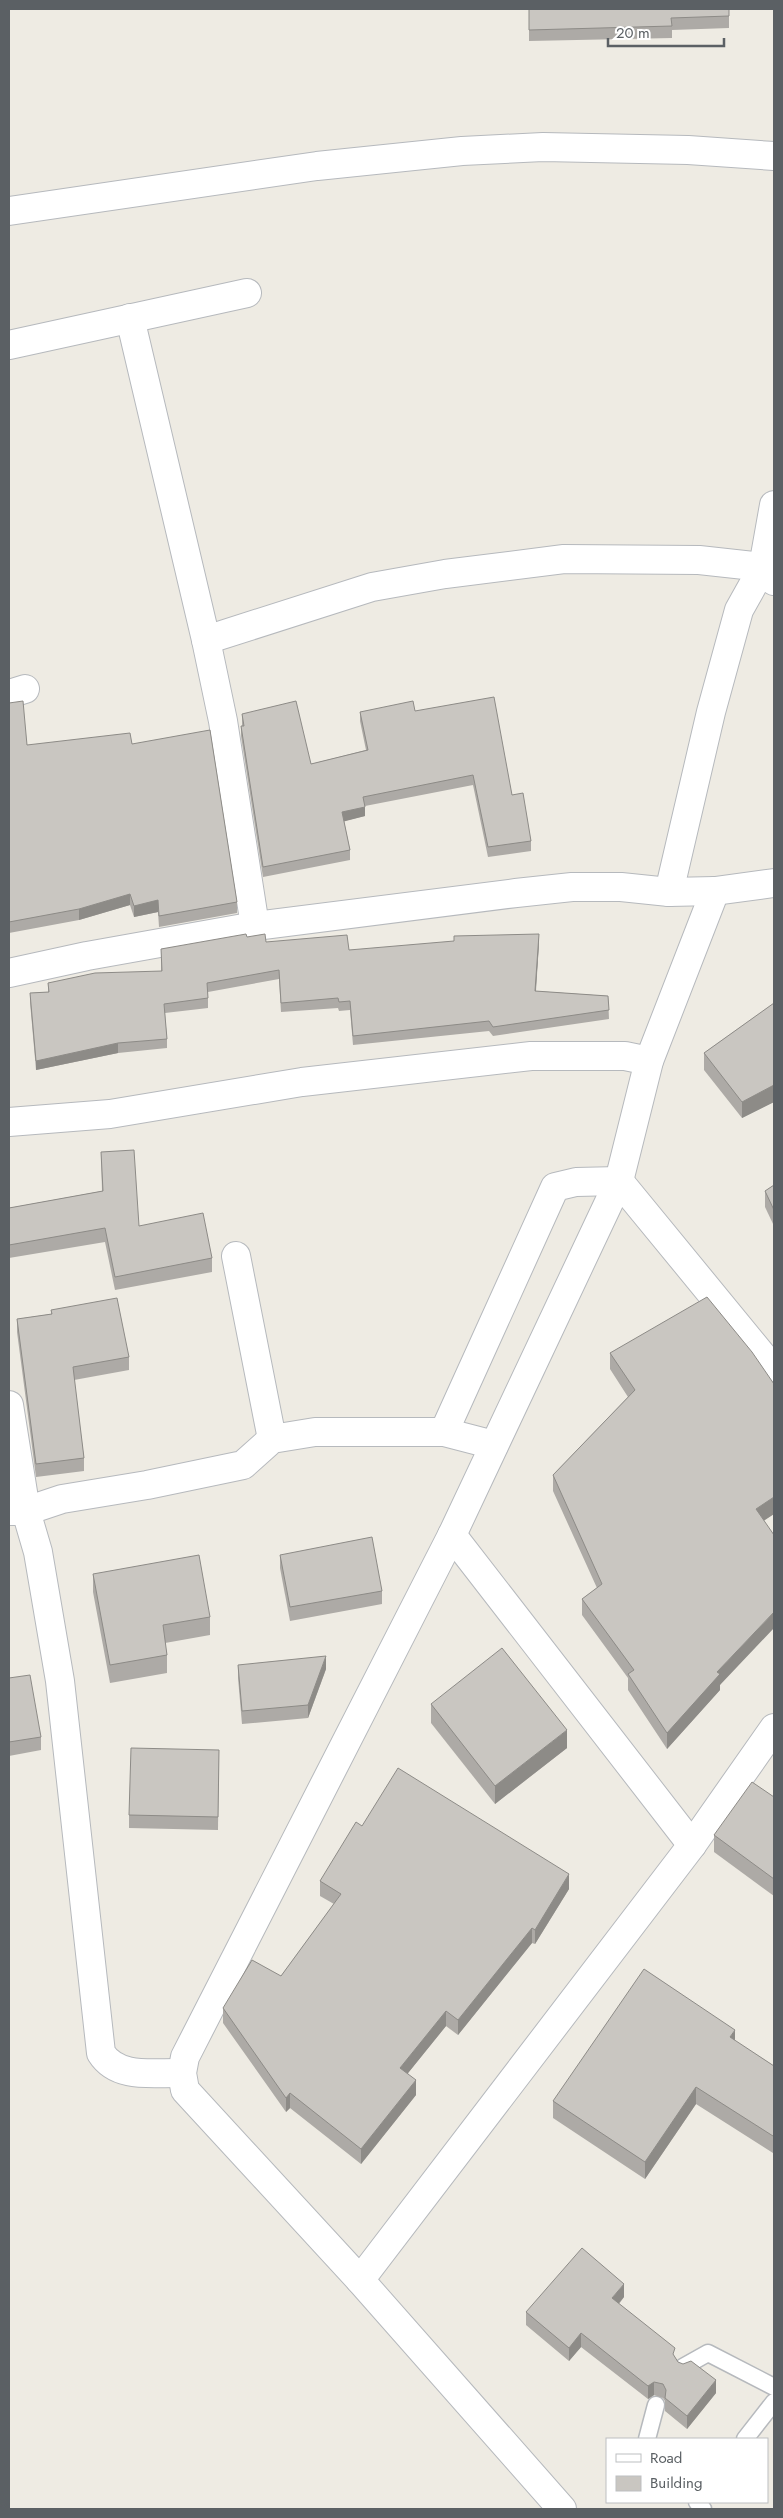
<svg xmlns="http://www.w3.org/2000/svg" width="783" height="2518" viewBox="0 0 783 2518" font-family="Jost,sans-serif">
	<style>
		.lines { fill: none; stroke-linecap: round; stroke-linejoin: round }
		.service-casing { stroke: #b6b9bd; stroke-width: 19 }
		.minor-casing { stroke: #b6b9bd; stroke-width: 30 }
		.service { stroke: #fff; stroke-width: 16 }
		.minor { stroke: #fff; stroke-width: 28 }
		.wall { fill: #adaaa6 }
		.shaded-wall { fill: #8d8b87 }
		.building { fill: #c9c6c1; stroke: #8d8b87 }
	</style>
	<rect width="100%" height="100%" fill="#eeebe3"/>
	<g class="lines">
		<!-- service casing -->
		<g class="service-casing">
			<g id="service">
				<path d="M683 2367 708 2353 774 2387"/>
				<path d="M647 2439 656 2405"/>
				<path d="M745 2439 774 2402"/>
				<path d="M697 2502 703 2509"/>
			</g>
		</g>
		<!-- minor casing -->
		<g class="minor-casing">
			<g id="minor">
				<path d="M9 211 317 166 462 151 543 147 688 150 774 156"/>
				<path d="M130 318 206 640 223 721 255 926"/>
				<path d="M9 345 247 293"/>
				<path d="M206 640 372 587 445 574 564 559 699 560 763 567 774 581"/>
				<path d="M9 694 25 689"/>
				<path d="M669 892 711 712 739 610 763 567 774 505"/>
				<path d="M9 973 87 956 255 926 516 893 572 887H621L669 892 715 891 774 883"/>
				<path d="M9 1122 110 1114 302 1082 531 1056H625L649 1061"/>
				<path d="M236 1256 272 1439"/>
				<path d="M9 1405 26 1511 38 1552 60 1681 101 2053C118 2080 155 2072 182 2073"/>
				<path d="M444 1432 555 1187 576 1182 619 1181 774 1370"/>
				<path d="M9 1511H26L62 1499 147 1485 243 1465 272 1439 315 1432H444L494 1445"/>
				<path d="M452 1535 692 1845"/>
				<path d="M360 2280 692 1845 774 1728"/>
				<path d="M562 2509 360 2280 185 2090 182 2073 185 2057 452 1535 619 1181 649 1061 715 891"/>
			</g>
		</g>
		<!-- service -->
		<use href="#service" class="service"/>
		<!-- minor -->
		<use href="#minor" class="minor"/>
	</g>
	<!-- wall -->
	<g class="wall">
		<path d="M529 9H729V28L672 30V38L529 41Z"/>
		<path d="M9 703 27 745 132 744 237 902V913L159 927 158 912 134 917 130 905 79 920 9 933Z"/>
		<path d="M415 711 512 795 531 841V851L488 857 473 785 365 806V816L344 821 350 850V860L263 877 241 736V726H242V714L311 764 366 750 360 721V712Z"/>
		<path d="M247 937 266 942 349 950 539 943 536 991 608 996 609 1019 493 1036 489 1031 353 1045 350 1010 339 1011 338 1008 281 1012 279 979 208 992V1008L165 1013 167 1039V1048L118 1053 36 1070 30 1002V993L48 992V983L161 971V949Z"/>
		<path d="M774 997V1102L742 1118 704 1070V1053L773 1004V998Z"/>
		<path d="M101 1152 139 1226 212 1258V1272L115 1290 105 1242 9 1258V1208L102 1191Z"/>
		<path d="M774 1185V1226L765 1207V1191Z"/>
		<path d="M51 1310 129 1357V1370L74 1380 84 1458V1471L36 1477 17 1332V1319L51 1314Z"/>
		<path d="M610 1353 774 1384V1514L764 1520 720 1685V1690L667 1749 628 1690V1678L582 1615V1599L597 1588 553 1491V1475L628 1397 610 1369Z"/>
		<path d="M280 1555 382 1591V1604L290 1621 280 1568Z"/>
		<path d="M93 1574 210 1617V1635L165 1643 167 1655V1673L110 1683 93 1592Z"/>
		<path d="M238 1665 326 1669 308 1718 242 1724 238 1678Z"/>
		<path d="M9 1678 41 1737V1750L9 1756Z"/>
		<path d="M431 1704 567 1748 495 1804 431 1723Z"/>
		<path d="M219 1750 218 1830 129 1828V1815Z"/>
		<path d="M774 1797V1896L714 1852V1835Z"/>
		<path d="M362 1826 569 1889 535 1944 532 1943 458 2035 446 2026 408 2073 416 2095 361 2164 290 2108 286 2112 223 2023V2008L281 1976 334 1904 320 1896V1881Z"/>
		<path d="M735 2041 774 2066 773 2153 696 2104 645 2179 553 2118V2101Z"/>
		<path d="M624 2297 619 2304 675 2358 678 2362 716 2393 687 2429 665 2411V2401L663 2398 654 2395 648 2399 581 2347 569 2361 526 2325V2312Z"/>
	</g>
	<!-- shaded-wall -->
	<g class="shaded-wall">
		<path d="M365 807V816L342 822V812Z"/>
		<path d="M130 894V905L79 920V909Z"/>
		<path d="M158 900V912L134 917V906Z"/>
		<path d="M539 934V943L535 1001V991Z"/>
		<path d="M118 1043V1053L36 1070V1061Z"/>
		<path d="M774 1085V1102L742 1118V1102Z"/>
		<path d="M774 1497V1514L756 1526V1509Z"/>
		<path d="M774 1612V1628L720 1685V1690L667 1749V1733L717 1672Z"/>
		<path d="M326 1656V1669L308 1718V1705Z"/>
		<path d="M567 1730V1748L495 1804V1786Z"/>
		<path d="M569 1874V1889L535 1944V1930Z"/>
		<path d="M532 1928V1943L458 2035V2020Z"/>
		<path d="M446 2011V2026L400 2083V2068Z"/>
		<path d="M735 2030V2047L730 2037Z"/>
		<path d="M416 2080V2095L361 2164V2149Z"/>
		<path d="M696 2087V2104L645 2179V2162Z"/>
		<path d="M290 2093V2108L286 2112V2098Z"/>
		<path d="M774 2133V2150L773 2153V2136Z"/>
		<path d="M624 2284V2297L612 2311V2298Z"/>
		<path d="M581 2333V2347L569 2361V2348Z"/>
		<path d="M716 2380V2393L687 2429V2416Z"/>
		<path d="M654 2382V2395L648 2399V2386Z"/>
	</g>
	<!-- building -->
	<g class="building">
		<path d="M529 9H729V16L671 18 672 26 529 30Z"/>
		<path d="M494 697 512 795 523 793 531 841 488 847 473 775 363 797 365 807 342 812 350 850 263 867 241 726H244L242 714 296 701 311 764 368 750 360 712 413 701 415 711Z"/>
		<path d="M23 701 27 745 130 733 132 744 210 730 237 902 159 916 158 900 134 906 130 894 79 909 9 922V703Z"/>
		<path d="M246 934 247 937 265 934 266 942 347 935 349 950 454 941V936L539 934 535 991 608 996 609 1010 493 1027 489 1021 353 1036 350 1001 339 1002 338 998 281 1003 279 970 207 983 208 998 164 1004 167 1039 118 1043 36 1061 30 993 49 992 48 983 95 973 162 971 161 949Z"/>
		<path d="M774 1003V1085L742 1102 704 1053Z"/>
		<path d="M134 1150 139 1226 203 1213 212 1258 115 1277 105 1228 9 1245V1208L103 1191 101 1152Z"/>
		<path d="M774 1185V1210L765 1191Z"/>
		<path d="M707 1297 752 1352 774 1384V1497L756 1509 774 1535V1612L717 1672 720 1674 667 1733 628 1674 634 1670 582 1599 602 1584 553 1475 635 1390 610 1353Z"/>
		<path d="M117 1298 129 1357 73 1367 84 1458 36 1464 17 1319 52 1314 51 1310Z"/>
		<path d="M372 1537 382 1591 290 1607 280 1555Z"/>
		<path d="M199 1555 210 1617 163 1625 167 1655 110 1665 93 1574Z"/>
		<path d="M502 1648 567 1730 495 1786 431 1704Z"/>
		<path d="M326 1656 308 1705 242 1711 238 1665Z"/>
		<path d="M30 1675 41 1737 9 1742V1678Z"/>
		<path d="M131 1748 219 1750 218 1817 129 1815Z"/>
		<path d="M398 1768 569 1874 535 1930 532 1928 458 2020 446 2011 400 2068 416 2080 361 2149 290 2093 286 2098 223 2008 252 1960 281 1976 341 1894 320 1881 356 1822 362 1826Z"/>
		<path d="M752 1782 774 1797V1879L714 1835Z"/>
		<path d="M644 1969 735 2030 730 2037 774 2066V2133L773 2136 696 2087 645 2162 553 2101Z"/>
		<path d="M582 2248 624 2284 612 2298 675 2348 673 2354 678 2362 683 2364 691 2361 716 2380 687 2416 665 2398 666 2390 663 2384 654 2382 648 2386 581 2333 569 2348 526 2312Z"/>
	</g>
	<!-- border -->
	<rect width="783" height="2518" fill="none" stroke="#5b6064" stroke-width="20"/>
	<!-- legend -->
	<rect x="606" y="2438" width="162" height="65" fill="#ffffff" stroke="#bdbfc1"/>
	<rect x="616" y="2454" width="25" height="8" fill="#ffffff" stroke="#bdbfc1"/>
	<text x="650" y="2463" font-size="15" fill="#5b6064">Road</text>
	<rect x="616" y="2476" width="25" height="15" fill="#c9c6c1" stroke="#bdbfc1"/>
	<text x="650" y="2488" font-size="15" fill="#5b6064">Building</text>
	<!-- scale -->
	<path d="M608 38v8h116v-8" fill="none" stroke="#5b6064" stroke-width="2.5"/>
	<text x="616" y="38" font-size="15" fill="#5b6064" stroke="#ffffff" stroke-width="4" paint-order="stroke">20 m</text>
</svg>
